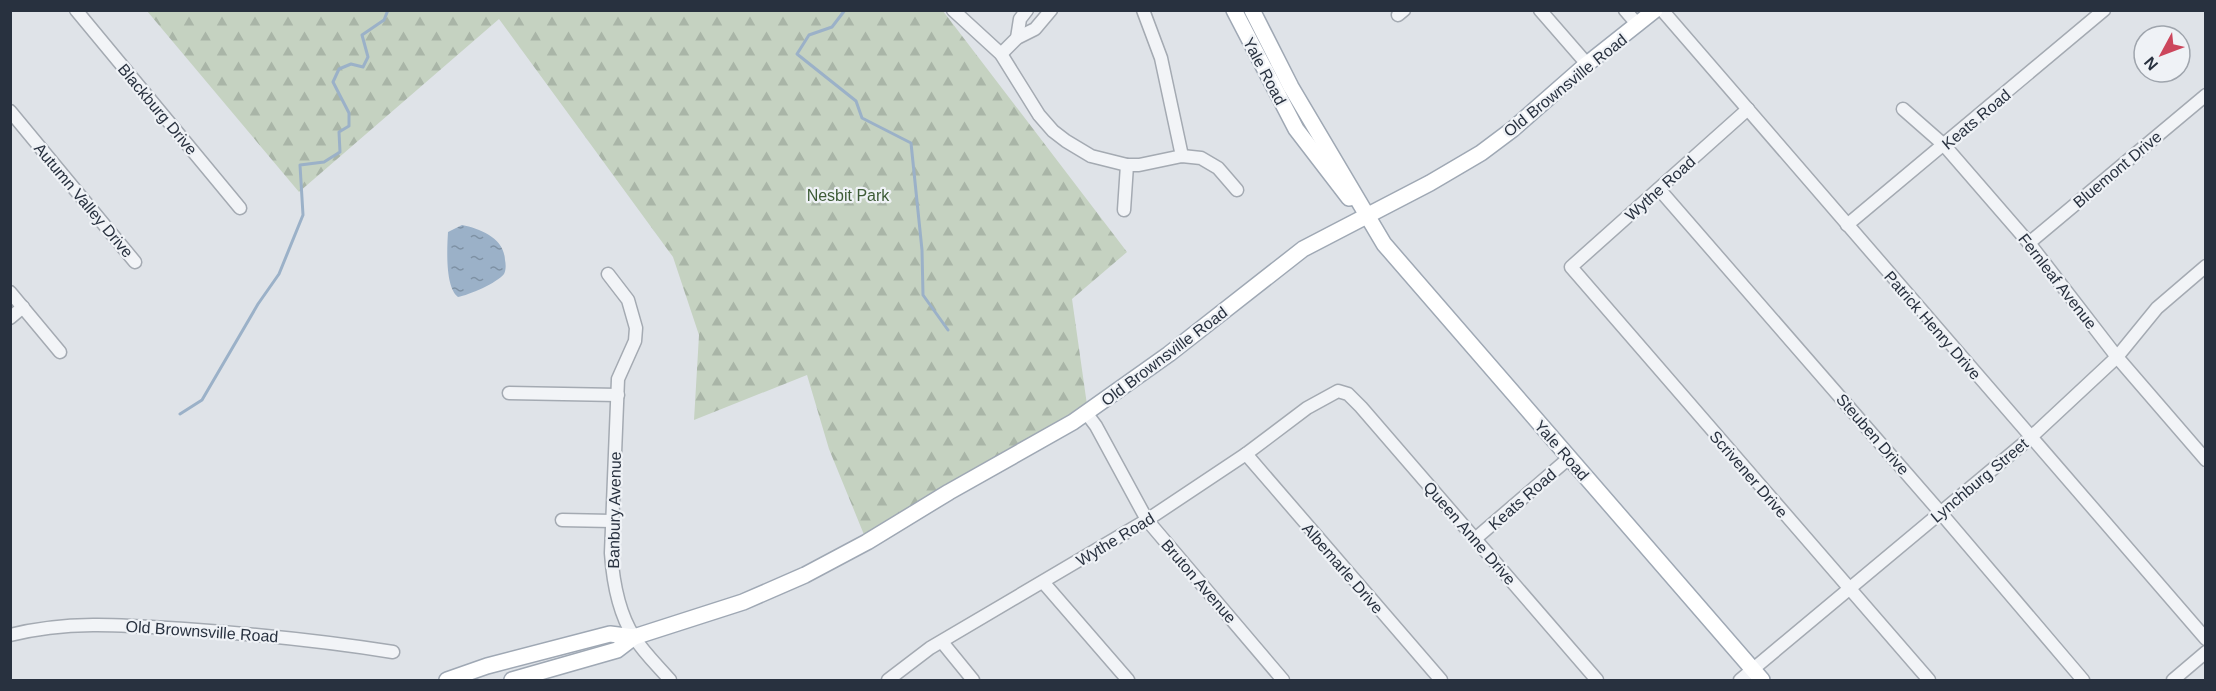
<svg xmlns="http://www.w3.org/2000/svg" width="2216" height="691" viewBox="0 0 2216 691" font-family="Arial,sans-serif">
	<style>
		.forest { fill: url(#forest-firs) }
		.water { fill: url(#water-ripples) }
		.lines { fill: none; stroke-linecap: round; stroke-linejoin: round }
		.stream { stroke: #9bb1c8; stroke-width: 3 }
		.minor-casing { stroke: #a4aab2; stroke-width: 15 }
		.major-casing { stroke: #9fa8b4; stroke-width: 18 }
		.minor { stroke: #f2f4f7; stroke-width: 12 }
		.major { stroke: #fff; stroke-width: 15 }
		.labels { text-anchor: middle; stroke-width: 4.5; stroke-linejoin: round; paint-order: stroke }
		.street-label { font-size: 16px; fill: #28313f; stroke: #eff2f6 }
		.park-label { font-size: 16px; fill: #3d5b36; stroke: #eff2f6 }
	</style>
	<defs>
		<pattern id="forest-firs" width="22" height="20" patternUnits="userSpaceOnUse" patternTransform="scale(1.5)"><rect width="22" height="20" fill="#c5d2c1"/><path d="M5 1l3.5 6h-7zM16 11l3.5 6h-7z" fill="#a9b5a7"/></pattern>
		<pattern id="water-ripples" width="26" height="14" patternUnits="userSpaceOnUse" patternTransform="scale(1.5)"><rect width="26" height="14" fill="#9bb1c8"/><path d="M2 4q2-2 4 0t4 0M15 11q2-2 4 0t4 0" fill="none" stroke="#7e91a4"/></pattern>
	</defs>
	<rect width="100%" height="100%" fill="#dfe3e8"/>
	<!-- forest -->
	<path class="forest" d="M147 11H943L1127 252 1072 299 1088 412 867 542 829 449 807 375 694 420 699 335 673 257 499 19 299 192Z"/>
	<!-- water -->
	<path class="water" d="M462 225C481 229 504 238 505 260 506 265 506 270 504 274 497 283 469 295 458 297 445 287 447 249 448 232Z"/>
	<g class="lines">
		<!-- stream -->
		<g class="stream">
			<path d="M845 10 832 27 809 35 797 54 856 101 862 118 911 143 922 250 923 295 948 330"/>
			<path d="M180 414 202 400 258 304 279 274 303 215 300 165 324 162 340 152 339 132 349 126V113L333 82 339 69 351 64 363 67 368 57 362 35 384 20 388 10"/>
		</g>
		<!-- minor casing -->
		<g class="minor-casing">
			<g id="minor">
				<path d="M76 10 240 208"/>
				<path d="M953 10 1001 54 1039 115 1053 131 1066 141 1091 156 1127 165H1139L1182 156 1201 158 1218 168 1237 190"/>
				<path d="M1143 10 1161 58 1182 156"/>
				<path d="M1540 10 1587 64"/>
				<path d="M1625 10 1638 25"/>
				<path d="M1662 10 2206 639"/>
				<path d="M1398 15 1404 10"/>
				<path d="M1017 38 1020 19 1027 10"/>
				<path d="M1001 54 1017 38 1035 29 1051 10"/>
				<path d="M1748 109 1571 267 1929 680"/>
				<path d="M1903 109 1944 145 2029 243 2117 357 2206 460"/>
				<path d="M10 111 135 262"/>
				<path d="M1659 189 1940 512 2083 680"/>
				<path d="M1124 210 1127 165"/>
				<path d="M1847 225 2104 10"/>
				<path d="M2029 243 2206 95"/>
				<path d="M608 274 628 300 636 328 635 341 618 379 611 553C613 582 618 612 634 637 644 653 658 666 670 680"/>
				<path d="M10 292 60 352"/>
				<path d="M10 318 23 307"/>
				<path d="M509 393 618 395"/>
				<path d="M1087 414 1096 426 1147 520 1283 680"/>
				<path d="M1246 454 1441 680"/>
				<path d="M562 520 612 521"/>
				<path d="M1475 539 1569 458"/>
				<path d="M1043 582 1128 680"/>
				<path d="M10 635C68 620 126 625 184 629 254 634 324 641 393 652"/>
				<path d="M942 642 973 680"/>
				<path d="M888 680 930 648 1147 520 1246 454 1307 408 1338 391 1348 394 1361 407 1597 680"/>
				<path d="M1740 680 2030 438 2117 357 2157 308 2206 266"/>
				<path d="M2173 680 2206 652"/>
			</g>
		</g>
		<!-- major casing -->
		<g class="major-casing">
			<g id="major">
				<path d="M1234 10 1296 129 1349 198"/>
				<path d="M1252 10 1291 87 1384 244 1762 680"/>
				<path d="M447 680 487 666 610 634 634 637"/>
				<path d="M512 680 617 650 634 637 743 602 805 575 867 542 949 492 1073 422 1169 354 1303 249 1430 183 1481 153 1513 129 1587 64 1655 10"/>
			</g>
		</g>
		<!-- minor -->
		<use href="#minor" class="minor"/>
		<!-- major -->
		<use href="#major" class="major"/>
	</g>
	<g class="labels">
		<!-- street labels -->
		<g class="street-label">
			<text transform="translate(1265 71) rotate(62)" y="6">Yale Road</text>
			<text transform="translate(1565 85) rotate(-39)" y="6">Old Brownsville Road</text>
			<text transform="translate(158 109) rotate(50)" y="6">Blackburg Drive</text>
			<text transform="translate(1976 119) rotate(-40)" y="6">Keats Road</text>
			<text transform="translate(2117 169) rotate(-40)" y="6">Bluemont Drive</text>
			<text transform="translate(1660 188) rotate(-42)" y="6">Wythe Road</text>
			<text transform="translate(84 200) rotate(50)" y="6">Autumn Valley Drive</text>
			<text transform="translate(2058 281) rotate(52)" y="6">Fernleaf Avenue</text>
			<text transform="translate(1933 325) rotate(49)" y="6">Patrick Henry Drive</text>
			<text transform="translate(1164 356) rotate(-37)" y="6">Old Brownsville Road</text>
			<text transform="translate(1873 434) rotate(49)" y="6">Steuben Drive</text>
			<text transform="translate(1562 450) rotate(49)" y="6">Yale Road</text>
			<text transform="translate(1749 474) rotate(49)" y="6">Scrivener Drive</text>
			<text transform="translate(1979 480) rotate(-40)" y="6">Lynchburg Street</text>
			<text transform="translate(1522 499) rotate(-41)" y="6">Keats Road</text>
			<text transform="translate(614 510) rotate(-89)" y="6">Banbury Avenue</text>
			<text transform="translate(1470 533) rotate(49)" y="6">Queen Anne Drive</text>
			<text transform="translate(1115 539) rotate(-31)" y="6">Wythe Road</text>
			<text transform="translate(1343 568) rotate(49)" y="6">Albemarle Drive</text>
			<text transform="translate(1199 581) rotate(49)" y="6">Bruton Avenue</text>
			<text transform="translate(202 631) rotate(4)" y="6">Old Brownsville Road</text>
		</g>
		<!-- park labels -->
		<g class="park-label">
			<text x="848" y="201">Nesbit Park</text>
		</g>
	</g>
	<!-- border -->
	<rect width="2216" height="691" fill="none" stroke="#28313f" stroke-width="24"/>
	<!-- north arrow -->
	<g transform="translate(2162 54) rotate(229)"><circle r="28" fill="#eff2f6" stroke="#9fa5ad" stroke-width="1.5"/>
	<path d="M0-4.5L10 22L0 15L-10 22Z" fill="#cc465c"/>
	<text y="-9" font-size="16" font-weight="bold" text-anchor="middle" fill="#28313f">N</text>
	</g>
</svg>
